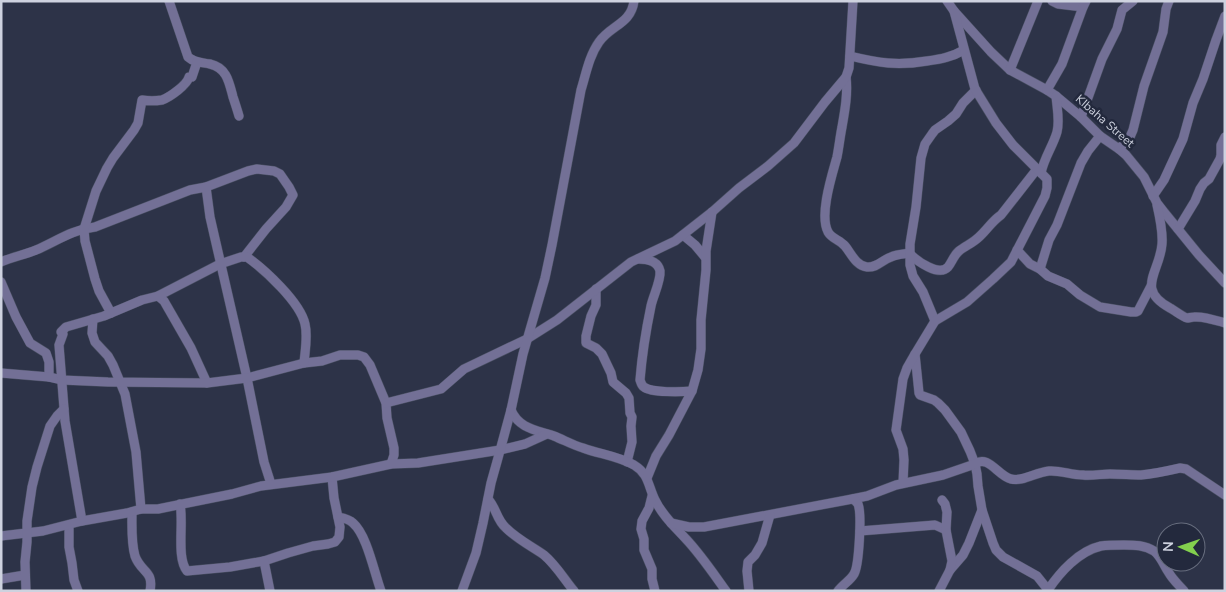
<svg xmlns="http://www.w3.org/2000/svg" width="1226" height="592" viewBox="0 0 1226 592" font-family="'Nunito Sans',sans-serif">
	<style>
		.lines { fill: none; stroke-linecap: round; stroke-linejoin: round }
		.minor-casing { stroke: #4a5063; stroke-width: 10 }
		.minor { stroke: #737096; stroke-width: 9 }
		.labels { text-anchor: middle; stroke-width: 5; stroke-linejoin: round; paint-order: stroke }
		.street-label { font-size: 12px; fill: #ced2df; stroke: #23293d }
	</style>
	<rect width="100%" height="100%" fill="#2d3348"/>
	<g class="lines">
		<!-- minor casing -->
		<g class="minor-casing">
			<g id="minor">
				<path d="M169 1 188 57C195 63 201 62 210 64 227 68 229 82 233 97 235 103 237 109 239 116"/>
				<path d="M947 1 954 11 991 52 1010 70 1047 90 1056 96 1081 117 1100 136 1119 149 1126 155 1144 177 1157 203 1164 212 1199 255 1225 283"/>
				<path d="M1052 1 1058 4 1083 7"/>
				<path d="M850 56C879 63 897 66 927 61 941 59 952 57 964 50"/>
				<path d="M1010 70 1038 1"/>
				<path d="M846 77C848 93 845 110 842 127 840 137 839 147 837 157 832 175 819 215 828 232 832 239 840 240 845 246 851 253 856 266 867 267 877 268 882 260 891 257 897 254 904 254 910 253"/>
				<path d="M1047 90 1062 64 1083 7 1086 1"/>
				<path d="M1081 117 1102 59 1117 29 1122 10 1133 1"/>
				<path d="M1119 149 1130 137 1133 130 1144 86 1163 32 1166 9 1169 1"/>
				<path d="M1041 173C1044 158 1053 146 1057 132 1060 121 1057 108 1056 96"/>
				<path d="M206 187 210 217 247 378 264 462 271 484"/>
				<path d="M1153 196 1164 180 1183 139 1193 103 1203 79 1216 40 1225 16"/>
				<path d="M1157 205C1160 218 1163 231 1162 244 1160 272 1135 289 1170 308 1174 310 1183 317 1187 318 1189 318 1192 317 1194 317 1204 316 1215 320 1225 323"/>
				<path d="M1178 229 1195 201 1200 189 1204 183 1209 179 1220 159 1221 155V145L1225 137"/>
				<path d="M683 235 695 245 705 257"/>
				<path d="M1017 250 1030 264 1040 269 1048 276 1067 284 1080 295 1100 307 1131 312H1136L1138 311 1151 286"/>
				<path d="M910 254C917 261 939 277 948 267 952 262 954 255 959 251 965 246 973 243 979 237 987 230 992 221 1001 215L1037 169"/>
				<path d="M638 259C647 259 658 261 660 271 661 281 653 296 651 306 646 330 642 355 640 380 641 382 641 385 644 387 651 393 682 392 692 391"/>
				<path d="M1 262C12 257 24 255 36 250 57 241 71 230 95 227L190 190 206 187 248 171 257 169 274 171 280 174 289 187 293 195 286 207 266 229 244 257"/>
				<path d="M1040 269 1049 240 1057 225 1081 163 1088 151 1100 136"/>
				<path d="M1 282 16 317 30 343 46 353 49 362V377"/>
				<path d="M596 289V305L591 316 586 336V343L596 348 602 354 611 373 613 382 626 393 629 398 630 413 632 417 631 426 632 442 627 462"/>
				<path d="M158 296 164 301 191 348 207 383"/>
				<path d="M111 313 99 291 95 279 85 241 84 229 96 191 107 168 113 158 134 130 138 123 142 100C148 101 156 101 162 100 170 97 187 85 189 77H192L197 62"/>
				<path d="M93 319 92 333 95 342 108 356 113 365 125 394 136 452 141 509"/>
				<path d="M935 321 923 292 913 276 910 265V244L916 207 921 158 925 144 932 134 935 130 948 121 956 114 963 103 976 90"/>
				<path d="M915 354 919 393 920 395 934 400 938 403 945 410 961 432 970 451 975 464 977 474 978 486 982 510 993 543 996 550 1003 557 1037 576 1049 591"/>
				<path d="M1 373 49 377 62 380 108 382 207 383 247 378 304 363 322 361 340 355H358L364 357 370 365 386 403 387 418 394 448V455L391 464"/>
				<path d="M386 403 441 389 464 369 527 339 557 320 631 262 675 241 712 212 739 188 768 166 794 143 825 102 846 77 849 68 853 1"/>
				<path d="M511 410C519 429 537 430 554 436 564 440 573 445 583 448 599 454 618 456 634 465 649 474 648 486 655 500 662 515 675 527 686 539 701 555 713 573 726 591"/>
				<path d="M647 478 656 456 669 435 692 391 698 370 701 349V320L706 270V251L712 212"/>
				<path d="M903 483 904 460 903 449 896 430 903 379 907 368 915 354 935 321 967 302 993 279 1011 262 1045 196 1047 188V179L1013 145 996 123 975 89 954 11"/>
				<path d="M652 496 649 508 642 521 641 529 644 539V550L652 569V579L655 591"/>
				<path d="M488 499C497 509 496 519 506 528 517 539 531 546 544 555 556 565 564 579 574 591"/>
				<path d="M180 504C184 522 176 558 187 571L230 567 264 561 288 553 313 546 328 544 335 542 339 537 340 527 334 498 332 477"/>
				<path d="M132 512C132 526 131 542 135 556 141 573 154 570 150 591"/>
				<path d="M338 517C343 518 349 519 353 523 367 535 374 572 381 591"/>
				<path d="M82 521 65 421 59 345 63 334 61 332 66 327 104 316 142 300 158 296 220 264 241 257H247C265 270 300 302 305 324 308 336 305 351 304 363"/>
				<path d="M671 523 689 527H704L847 500 867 496 896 485 943 475 975 464C988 454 998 476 1011 479 1023 482 1036 472 1049 471 1060 470 1071 475 1083 475 1092 476 1101 474 1110 474 1121 474 1131 475 1141 475 1154 474 1167 471 1180 468L1186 469 1225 495"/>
				<path d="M69 525V547L72 563 74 580 78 591"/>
				<path d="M860 531 935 525 946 530"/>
				<path d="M1 536 43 531 82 521 127 513 141 509H158L232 494 261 486 332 477 391 464 418 463 500 450 525 444 547 434"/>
				<path d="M264 561 270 591"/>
				<path d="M950 570 963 555 969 543 982 510"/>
				<path d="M1 579 25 575"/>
				<path d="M1048 590C1060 572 1079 551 1101 546 1108 545 1117 545 1124 545 1134 545 1145 545 1154 551 1161 556 1164 566 1169 573 1173 580 1179 585 1184 591"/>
				<path d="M26 591 25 562 27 542V521L32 487 37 467 50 426 57 416 64 409"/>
				<path d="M462 591 476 553 483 523 491 483 498 458 511 410 523 354 545 278 552 245 581 90C586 74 589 56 599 42 611 25 631 24 634 1"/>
				<path d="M749 591 747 571 748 562 755 555 762 543 770 515"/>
				<path d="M838 591C843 584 850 581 854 574 859 566 862 514 858 504 856 501 856 501 853 499"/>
				<path d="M939 591 950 570 952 561 946 530 947 512 945 504 942 500"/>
			</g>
		</g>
		<!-- minor -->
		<use href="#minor" class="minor"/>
	</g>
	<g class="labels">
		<!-- street labels -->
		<g class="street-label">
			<text transform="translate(1105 121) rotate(41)" y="4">KIbaha Street</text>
		</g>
	</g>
	<!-- border -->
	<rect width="1226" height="592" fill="none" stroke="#ced2df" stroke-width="5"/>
	<!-- north arrow -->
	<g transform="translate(1181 547) rotate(272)"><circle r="24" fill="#23293d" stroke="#676d7e"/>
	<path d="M0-4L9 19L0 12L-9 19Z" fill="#83d04e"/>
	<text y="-8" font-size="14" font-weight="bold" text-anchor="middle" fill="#ced2df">N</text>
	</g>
</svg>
